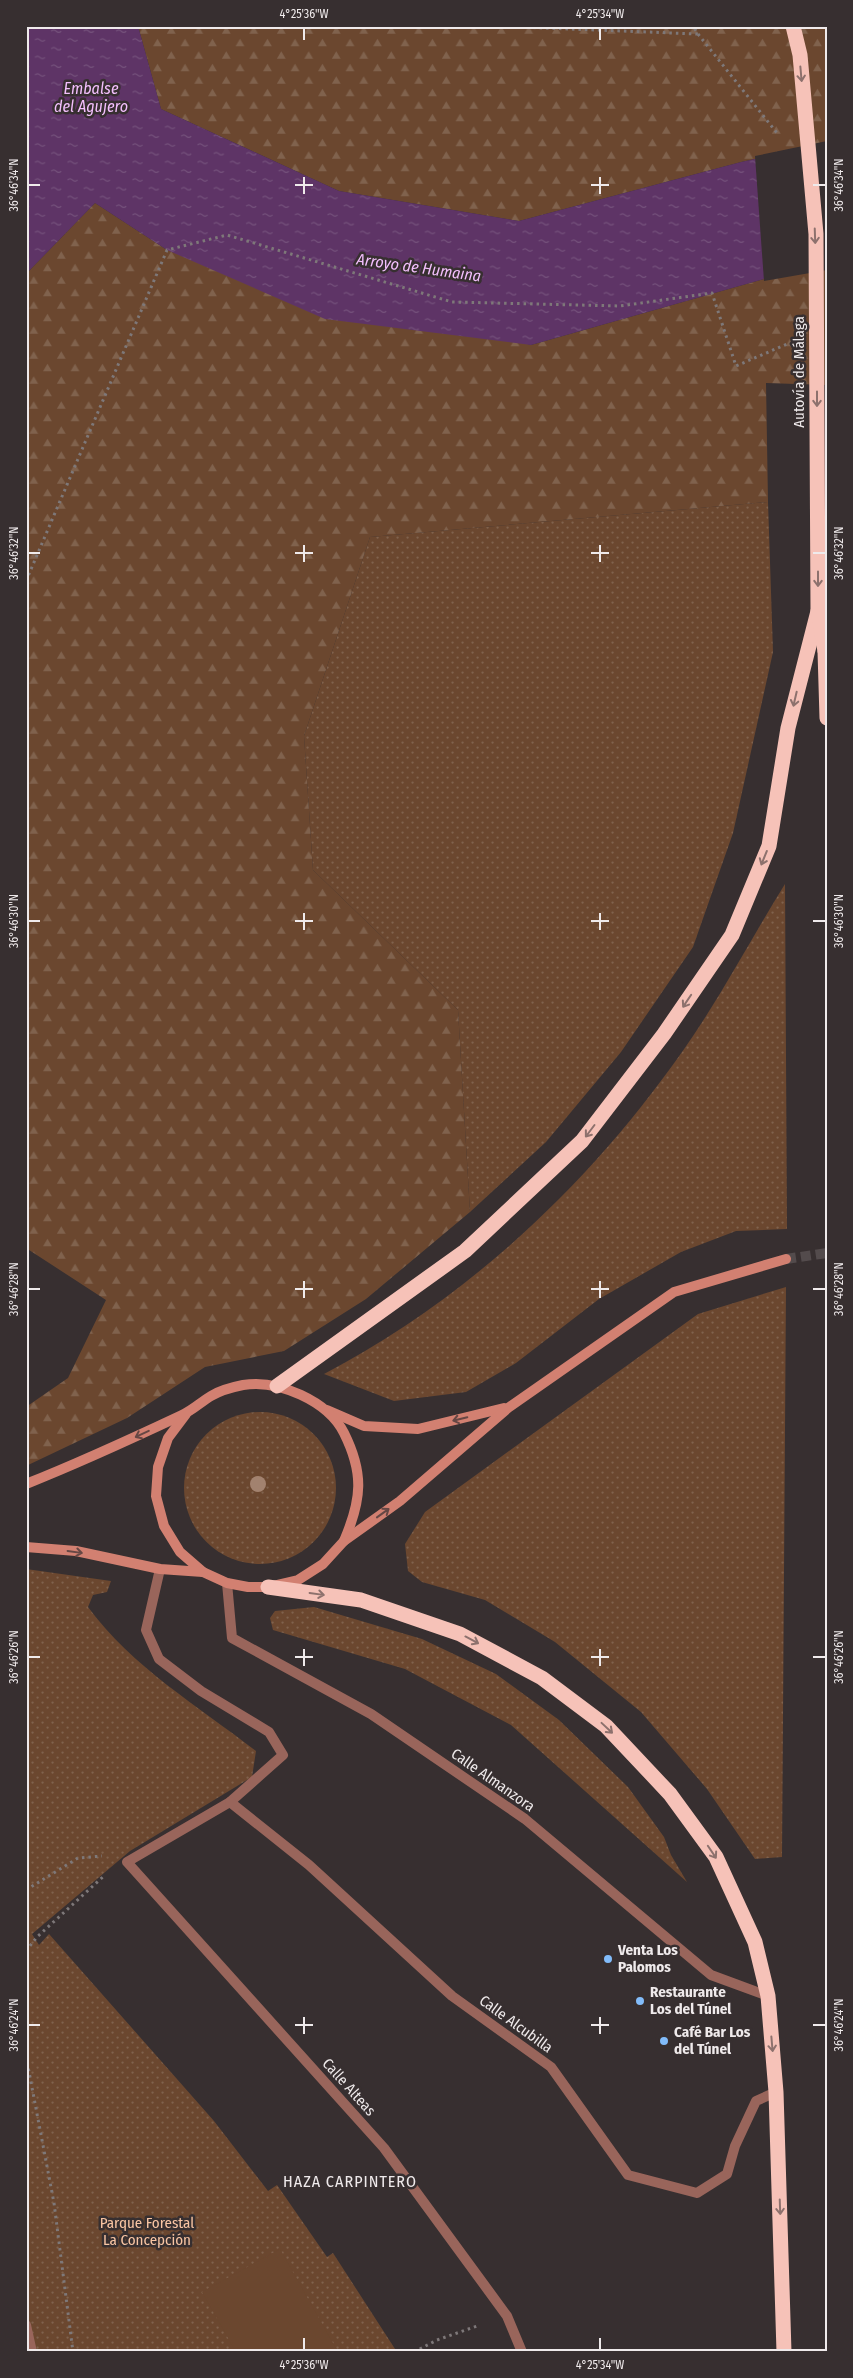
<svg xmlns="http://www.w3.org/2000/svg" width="853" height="2378" viewBox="0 0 853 2378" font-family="'Fira Sans Condensed',sans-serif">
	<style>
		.grass { fill: url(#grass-dots) }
		.forest { fill: url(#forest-firs) }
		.garden { fill: #6b472f }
		.water { fill: url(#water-ripples) }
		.pier { fill: #372f30 }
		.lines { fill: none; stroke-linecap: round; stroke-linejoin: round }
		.secondary-tunnel { stroke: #534b4c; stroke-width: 10; stroke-dasharray: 10 5; stroke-linecap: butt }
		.path { stroke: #7e7879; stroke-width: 3; stroke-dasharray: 2.5 4; stroke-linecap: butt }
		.street { stroke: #99655b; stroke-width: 10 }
		.secondary { stroke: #d28071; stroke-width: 10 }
		.highway { stroke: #f6c2b8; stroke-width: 15 }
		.highway-bridge { stroke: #f6c2b8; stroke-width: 15 }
		.tree { fill: #a2826f }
		.oneway { stroke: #8d716d }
		.oneway2 { stroke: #664744 }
		.ticks { fill: none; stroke: #efeaeb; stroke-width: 2 }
		.poi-dot { fill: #82bcfa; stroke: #372f30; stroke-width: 2 }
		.labels { text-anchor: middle; stroke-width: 5; stroke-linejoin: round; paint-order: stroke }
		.street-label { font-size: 15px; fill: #efeaeb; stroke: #372f30 }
		.poi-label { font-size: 15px; font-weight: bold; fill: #efeaeb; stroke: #372f30; text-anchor: start }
		.park-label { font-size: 15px; fill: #f9c5a3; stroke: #372f30 }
		.water-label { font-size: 16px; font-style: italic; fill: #f3bffd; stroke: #372f30 }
		.neighbourhood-label { font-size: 16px; letter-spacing: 1px; fill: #efeaeb; stroke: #372f30 }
		.neatline { fill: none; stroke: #efeaeb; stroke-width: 2 }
		.ticks-label { font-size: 12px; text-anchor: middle; fill: #efeaeb }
	</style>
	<defs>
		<pattern id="grass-dots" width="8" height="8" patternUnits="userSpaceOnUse" patternTransform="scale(1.25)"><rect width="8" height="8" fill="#6b472f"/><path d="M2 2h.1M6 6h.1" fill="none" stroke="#80624d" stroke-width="1.8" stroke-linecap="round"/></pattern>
		<pattern id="forest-firs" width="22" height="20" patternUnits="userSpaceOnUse" patternTransform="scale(1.25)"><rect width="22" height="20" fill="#6b472f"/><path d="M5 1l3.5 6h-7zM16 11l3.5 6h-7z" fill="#80624d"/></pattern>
		<pattern id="water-ripples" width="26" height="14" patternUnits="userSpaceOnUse" patternTransform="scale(1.25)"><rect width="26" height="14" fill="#5e3466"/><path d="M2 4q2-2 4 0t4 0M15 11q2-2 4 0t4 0" fill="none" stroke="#75527c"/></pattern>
	</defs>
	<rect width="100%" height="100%" fill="#372f30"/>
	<!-- grass -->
	<g class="grass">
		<path d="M768 502 773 652 733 833 693 947 621 1052 546 1142 470 1212 458 1010 313 870 304 736 370 537Z"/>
		<path d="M785 884 787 1229 736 1231 681 1252 599 1299 516 1363 466 1392 394 1401 324 1374C473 1296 599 1175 693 1036 726 987 754 934 785 884Z"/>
		<path d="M786 1287 782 1857 755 1859 707 1789 641 1712 555 1642 485 1600 422 1582 408 1571 405 1544 425 1512 698 1314Z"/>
		<circle cx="260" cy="1488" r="76"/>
		<path d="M26 1569 111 1581 107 1592 93 1595 88 1607C132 1667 198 1706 256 1751L252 1777 130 1851 32 1934 39 1945 49 1934 214 2121 268 2191 277 2185 327 2257 333 2253 397 2352H26Z"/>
		<path d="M314 1607 422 1639 496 1674 559 1720 628 1787 664 1837 671 1855 687 1882 511 1725 405 1669 273 1630 270 1618 275 1611Z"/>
	</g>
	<!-- forest -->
	<g class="forest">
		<path d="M138 26H827V143L741 162 519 221 339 191 161 109Z"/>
		<path d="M95 203 167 250 531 345 764 279 827 268V385L766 383 768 502 370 537 304 736 313 870 458 1010 470 1212 366 1299 284 1351 205 1367 127 1418 26 1466V1407L68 1378 106 1300 26 1248V274Z"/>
	</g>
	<!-- garden -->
	<path class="garden" d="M280 2249 338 2352H236L202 2292Z"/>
	<!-- water -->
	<path class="water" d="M26 26H138L161 109 339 191 519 221 741 162 827 143V268L764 279 531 345 325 319 167 250 95 203 26 274Z"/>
	<!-- pier -->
	<path class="pier" d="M827 141V270L764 281 755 156Z"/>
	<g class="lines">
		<!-- secondary-tunnel -->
		<path class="secondary-tunnel" d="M786 1259 827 1253"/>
		<!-- path -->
		<g class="path">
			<path d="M494 26 698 34 693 26"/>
			<path d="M698 34 777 133"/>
			<path d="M26 581 167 250 227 235 452 302 620 306 712 293 736 366 787 344"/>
			<path d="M26 1890 78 1858 102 1856"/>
			<path d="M26 1951 37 1937 105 1875"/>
			<path d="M26 2056 54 2203 73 2352"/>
			<path d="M414 2352 437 2340 480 2325"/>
		</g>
		<!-- street -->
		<g class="street">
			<path d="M160 1569 146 1630 159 1659 201 1691 269 1732 283 1755 230 1802 127 1862 384 2148 507 2316 522 2352"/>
			<path d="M227 1583 232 1638 371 1714 525 1819 711 1975 768 1996"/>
			<path d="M230 1802 309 1865 452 1996 551 2067 628 2175 697 2193 727 2174 735 2146 756 2101 776 2092"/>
			<path d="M26 2325 32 2352"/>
		</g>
		<!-- secondary -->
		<g class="secondary">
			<path d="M327 1410 364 1426 418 1429 504 1408"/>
			<path d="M186 1414 168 1438 158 1467 156 1496 164 1526 180 1552 203 1572 227 1583 248 1587H268L298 1580 323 1564 344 1541 400 1501 508 1408 674 1292 786 1259"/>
			<path d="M26 1484C79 1463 131 1439 182 1415 193 1410 201 1402 211 1396 219 1391 233 1387 243 1385 278 1379 328 1401 344 1433 364 1473 362 1499 344 1541"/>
			<path d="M26 1547 76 1551 160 1569 203 1572"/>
		</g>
		<!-- highway -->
		<g class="highway">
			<path d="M825 651 827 718"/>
			<path d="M277 1386 465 1251 582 1141 664 1034 732 935 769 846 788 728 818 611"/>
			<path d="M268 1587 361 1600 460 1634 542 1678 606 1726 670 1794 716 1857 755 1942 768 1996 776 2092 784 2352"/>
		</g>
		<!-- highway-bridge -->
		<path class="highway-bridge" d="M793 26 800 55 816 234 818 611 825 651"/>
	</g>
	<!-- trees -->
	<circle class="tree" cx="258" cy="1484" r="8"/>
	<!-- one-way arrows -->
	<defs><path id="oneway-shaft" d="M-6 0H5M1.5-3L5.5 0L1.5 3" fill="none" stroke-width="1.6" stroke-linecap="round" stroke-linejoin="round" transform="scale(1.25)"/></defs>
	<g class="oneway">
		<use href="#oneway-shaft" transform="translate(801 74) rotate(85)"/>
		<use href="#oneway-shaft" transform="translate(815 236) rotate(88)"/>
		<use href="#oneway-shaft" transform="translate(817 399) rotate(90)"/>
		<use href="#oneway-shaft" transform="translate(818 579) rotate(90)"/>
		<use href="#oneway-shaft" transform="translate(795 699) rotate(103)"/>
		<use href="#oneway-shaft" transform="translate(764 858) rotate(112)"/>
		<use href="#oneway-shaft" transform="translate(687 1001) rotate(124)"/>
		<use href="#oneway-shaft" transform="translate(590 1131) rotate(127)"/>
		<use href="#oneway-shaft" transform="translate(317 1594) rotate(8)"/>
		<use href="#oneway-shaft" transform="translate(472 1640) rotate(28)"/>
		<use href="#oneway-shaft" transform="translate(607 1728) rotate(43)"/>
		<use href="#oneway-shaft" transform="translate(712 1852) rotate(56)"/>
		<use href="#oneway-shaft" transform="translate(772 2044) rotate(85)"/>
		<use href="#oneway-shaft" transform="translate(780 2207) rotate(88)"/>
	</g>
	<g class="oneway2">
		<use href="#oneway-shaft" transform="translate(460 1419) rotate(167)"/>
		<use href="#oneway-shaft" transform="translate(142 1434) rotate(155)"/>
		<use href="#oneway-shaft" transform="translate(383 1513) rotate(-36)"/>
		<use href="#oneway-shaft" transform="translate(75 1552) rotate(8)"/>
	</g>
	<!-- ticks -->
	<path class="ticks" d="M304 28V40M600 28V40M304 177V194M600 177V194M28 185H40M295 185H313M591 185H609M813 185H826M304 545V562M600 545V562M28 553H40M295 553H313M591 553H609M813 553H826M304 913V930M600 913V930M28 921H40M295 921H313M591 921H609M813 921H826M304 1281V1298M600 1281V1298M28 1289H40M295 1289H313M591 1289H609M813 1289H826M304 1649V1666M600 1649V1666M28 1657H40M295 1657H313M591 1657H609M813 1657H826M304 2017V2034M600 2017V2034M28 2025H40M295 2025H313M591 2025H609M813 2025H826M304 2338V2350M600 2338V2350"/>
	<!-- markers -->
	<g class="poi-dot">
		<circle cx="608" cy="1959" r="5"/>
		<circle cx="640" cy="2001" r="5"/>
		<circle cx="664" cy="2041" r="5"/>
	</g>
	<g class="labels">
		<!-- street labels -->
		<g class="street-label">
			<text transform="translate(799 372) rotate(-90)" y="5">Autovía de Málaga</text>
			<text transform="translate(493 1780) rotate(35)" y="5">Calle Almanzora</text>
			<text transform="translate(516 2024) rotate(36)" y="5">Calle Alcubilla</text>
			<text transform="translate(349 2087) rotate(48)" y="5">Calle Alteas</text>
		</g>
		<!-- poi labels -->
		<g class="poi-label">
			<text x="618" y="1955">Venta Los<tspan x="618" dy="17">Palomos</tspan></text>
			<text x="650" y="1997">Restaurante<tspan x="650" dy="17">Los del Túnel</tspan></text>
			<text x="674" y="2037">Café Bar Los<tspan x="674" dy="17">del Túnel</tspan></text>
		</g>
		<!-- park labels -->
		<g class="park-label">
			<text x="147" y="2228">Parque Forestal<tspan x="147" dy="17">La Concepción</tspan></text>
		</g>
		<!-- water labels -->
		<g class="water-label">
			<text x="91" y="94">Embalse<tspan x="91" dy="18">del Agujero</tspan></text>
			<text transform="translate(419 267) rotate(8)" y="6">Arroyo de Humaina</text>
		</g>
		<!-- neighbourhood labels -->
		<g class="neighbourhood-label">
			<text x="350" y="2187">HAZA CARPINTERO</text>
		</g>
	</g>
	<!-- border -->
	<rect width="853" height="2378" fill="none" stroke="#372f30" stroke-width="55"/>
	<rect x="28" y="28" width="798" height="2322" class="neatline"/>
	<g class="ticks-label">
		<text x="304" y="18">4°25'36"W</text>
		<text x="600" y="18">4°25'34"W</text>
		<text transform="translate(14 185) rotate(-90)" y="4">36°46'34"N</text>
		<text transform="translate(839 185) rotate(-90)" y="4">36°46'34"N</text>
		<text transform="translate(14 553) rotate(-90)" y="4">36°46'32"N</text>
		<text transform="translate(839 553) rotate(-90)" y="4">36°46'32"N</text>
		<text transform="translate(14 921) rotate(-90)" y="4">36°46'30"N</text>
		<text transform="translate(839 921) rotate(-90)" y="4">36°46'30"N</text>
		<text transform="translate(14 1289) rotate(-90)" y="4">36°46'28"N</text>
		<text transform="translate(839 1289) rotate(-90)" y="4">36°46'28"N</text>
		<text transform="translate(14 1657) rotate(-90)" y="4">36°46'26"N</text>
		<text transform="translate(839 1657) rotate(-90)" y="4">36°46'26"N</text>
		<text transform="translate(14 2025) rotate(-90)" y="4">36°46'24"N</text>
		<text transform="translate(839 2025) rotate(-90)" y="4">36°46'24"N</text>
		<text x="304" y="2369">4°25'36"W</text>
		<text x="600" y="2369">4°25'34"W</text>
	</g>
</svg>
